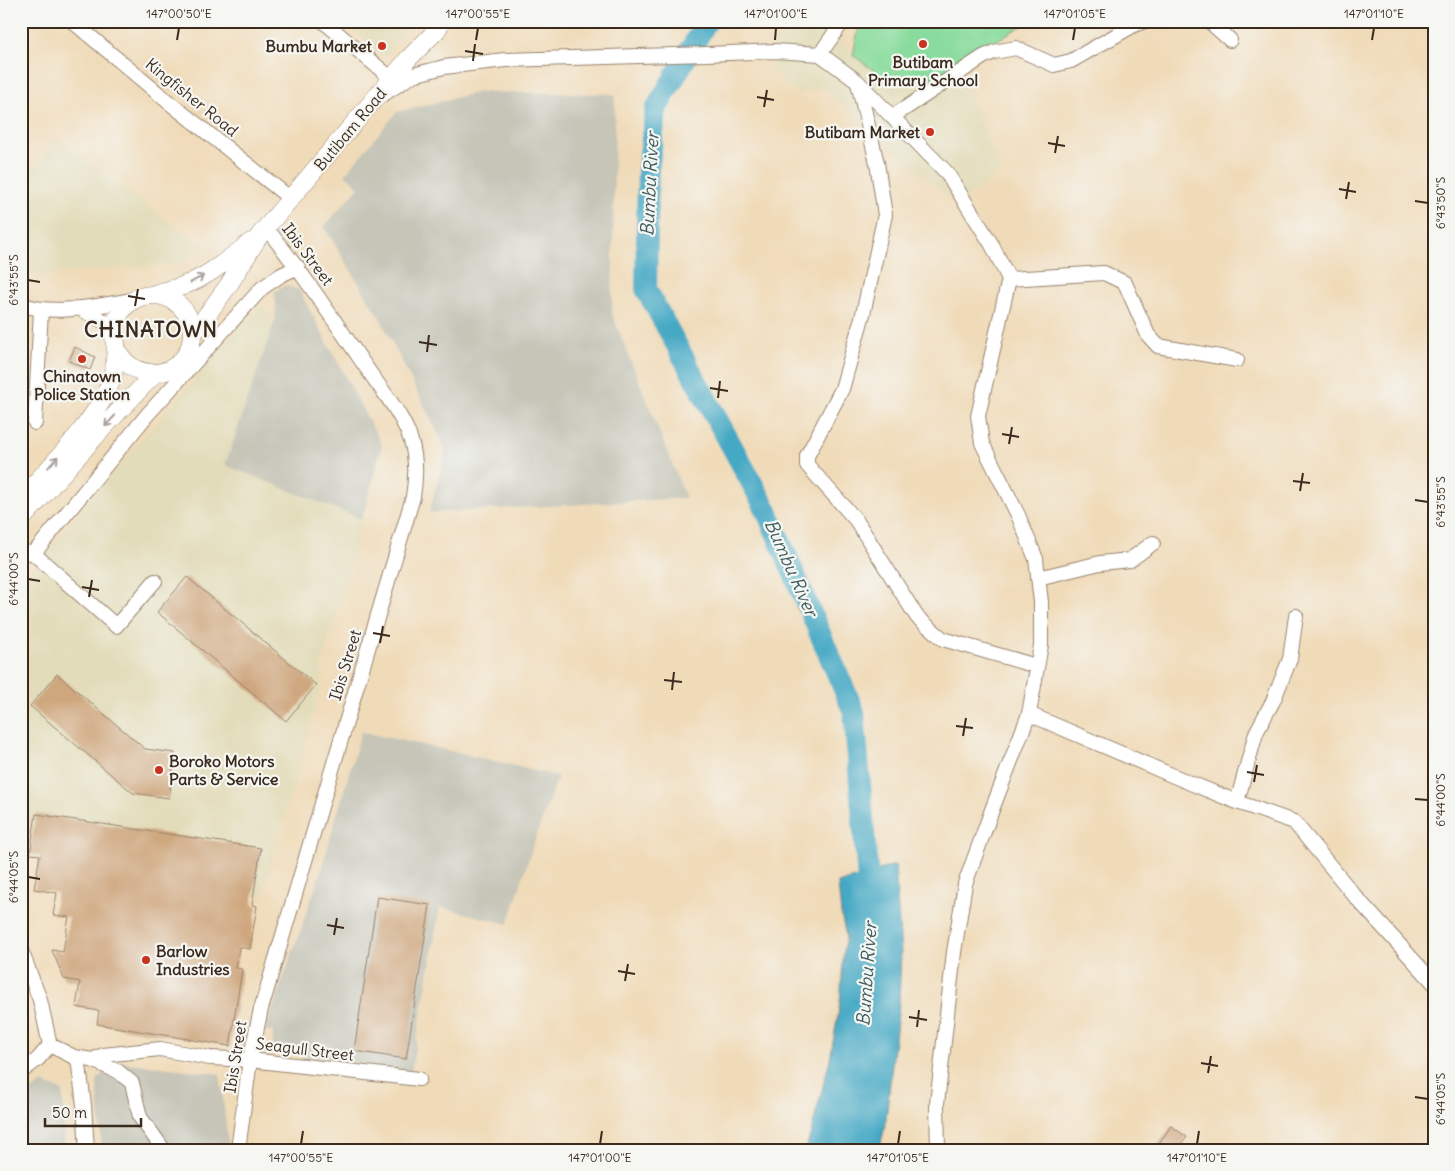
<svg xmlns="http://www.w3.org/2000/svg" width="1455" height="1171" viewBox="0 0 1455 1171" font-family="Delius,sans-serif">
	<style>
		.built { fill: #e3dcba }
		.industrial { fill: #c6c5b8 }
		.green { fill: #89dc9d; stroke: #62835e }
		.water { fill: #45a8c4; stroke: #406971 }
		.lines { fill: none; stroke-linecap: round; stroke-linejoin: round }
		.river { stroke: #45a8c4; stroke-width: 22 }
		.building { fill: #cfa77f }
		.minor-casing { stroke: #96826c; stroke-width: 16 }
		.major-casing { stroke: #96826c; stroke-width: 19 }
		.minor { stroke: #fff; stroke-width: 14 }
		.major { stroke: #fff; stroke-width: 18 }
		.oneway { stroke: #a79f9a }
		.ticks { fill: none; stroke: #3b2a1e; stroke-width: 2 }
		.poi-dot { fill: #c8321e; stroke: #f6f6f2; stroke-width: 2 }
		.labels { text-anchor: middle; stroke-width: 4.5; stroke-linejoin: round; paint-order: stroke }
		.poi-label { font-size: 16px; font-weight: bold; fill: #3b2a1e; stroke: #f6f6f2; text-anchor: end }
		.street-label { font-size: 16px; fill: #3b2a1e; stroke: #f6f6f2 }
		.water-label { font-size: 18px; font-style: italic; fill: #3f5c60; stroke: #f6f6f2 }
		.district-label { font-size: 21px; font-weight: bold; letter-spacing: 1px; fill: #3b2a1e; stroke: #f6f6f2 }
		.neatline { fill: none; stroke: #3b2a1e; stroke-width: 2 }
		.ticks-label { font-size: 12px; text-anchor: middle; fill: #3b2a1e }
	</style>
	<rect width="100%" height="100%" fill="#f6f6f2"/>
	<filter id="ink" filterUnits="userSpaceOnUse"><feTurbulence type="fractalNoise" baseFrequency=".02" numOctaves="2"/><feDisplacementMap in="SourceGraphic" scale="10" xChannelSelector="R" yChannelSelector="G"/><feConvolveMatrix kernelMatrix="1 2 1 2 8 2 1 2 1" color-interpolation-filters="sRGB"/></filter>
	<filter id="wash" filterUnits="userSpaceOnUse"><feTurbulence type="fractalNoise" baseFrequency=".0096" numOctaves="4" result="noise"/><feDisplacementMap in="SourceGraphic" scale="20" xChannelSelector="R" yChannelSelector="G"/><feGaussianBlur stdDeviation="1.12" result="paint"/><feColorMatrix in="noise" values="0 0 0 0 0 0 0 0 0 0 0 0 0 0 0 0 0 1.4 0 .05"/><feComposite in="paint" operator="in"/></filter>
	<g filter="url(#wash)">
		<rect width="100%" height="100%" fill="#f0dbb9"/>
		<!-- built -->
		<g class="built">
			<path d="M366 21H411L384 59 356 32Z"/>
			<path d="M815 21H820L853 55 860 21H1030L956 64 1001 171 958 205 821 87 798 94 772 72 771 40Z"/>
			<path d="M55 138 184 233 203 247 178 264 21 276V184Z"/>
			<path d="M260 305 275 320 225 465 362 519 321 668 322 684 262 896 21 856V583L102 485Z"/>
			<path d="M21 314 32 318 26 457 21 461Z"/>
		</g>
		<!-- industrial -->
		<g class="industrial">
			<path d="M479 92 615 94 612 314 686 498 429 513 446 449 379 316 324 227 359 187 345 174 397 112Z"/>
			<path d="M286 285 299 290 382 445 362 519 225 465 275 320 276 303 274 292Z"/>
			<path d="M361 732 433 747 558 776 535 839 508 924 440 907 411 1072 273 1051V1031H265L320 874Z"/>
			<path d="M111 1061 220 1074 229 1150H102L97 1081Z"/>
			<path d="M43 1083 63 1091 65 1150H21V1098Z"/>
		</g>
		<!-- green -->
		<path class="green" d="M860 21H1030L934 77 889 82 853 55Z"/>
		<!-- water -->
		<path class="water" d="M895 865 901 953 899 1004 885 1127 879 1150H805L810 1136 830 1059 840 1003 844 948 846 936 841 914 838 883Z"/>
		<g class="lines">
			<!-- river -->
			<path class="river" d="M707 21 656 109 648 170 646 289 765 507 854 712 870 904"/>
		</g>
		<g id="blocks">
			<!-- building -->
			<g class="building">
				<path d="M75 347 95 357 90 370 69 361Z"/>
				<path d="M187 577 316 685 286 721 157 612Z"/>
				<path d="M57 674 145 749 175 753 169 798 133 793 30 706Z"/>
				<path d="M36 814 261 848 252 905 257 906 250 949 239 947 236 968 242 969 230 1046 97 1024 99 1011 76 1007 80 982 64 979 52 950 63 952 69 917 53 915 57 893 34 889 40 855 30 854Z"/>
				<path d="M377 897 430 905 406 1059 354 1051Z"/>
				<path d="M1171 1126 1187 1137 1177 1150H1154Z"/>
			</g>
		</g>
	</g>
	<g filter="url(#ink)">
		<use href="#blocks" fill-opacity="0" stroke="#96826c" stroke-width="1"/>
		<g class="lines">
			<!-- minor casing -->
			<g class="minor-casing">
				<g id="minor">
					<path d="M72 21 166 100 291 199"/>
					<path d="M323 21 392 79"/>
					<path d="M1209 21 1230 40"/>
					<path d="M820 54 843 21"/>
					<path d="M858 83 877 163 885 215 863 314 842 389 807 456V465L856 520 917 617 943 639 1036 666"/>
					<path d="M382 95 413 75 444 67 505 60 707 54 775 51 820 54 858 82 947 173 992 245 1009 279 978 416 982 443 1018 515 1036 559 1041 602V645L1029 714 993 807 965 884 954 952 937 1104 938 1150"/>
					<path d="M892 117 983 57 994 52 1016 48 1054 65 1071 61 1134 25 1145 21"/>
					<path d="M1009 279 1104 273 1125 283 1148 335 1158 346 1237 360"/>
					<path d="M21 304C54 317 99 305 133 300"/>
					<path d="M79 308 105 322 114 330"/>
					<path d="M35 423 41 310"/>
					<path d="M21 552 33 553 39 547 147 415 262 288 281 275 298 267"/>
					<path d="M33 553 116 626 155 581"/>
					<path d="M1038 578 1100 563 1130 560 1153 543"/>
					<path d="M1029 714 1183 780 1237 802 1294 822 1354 895 1434 983"/>
					<path d="M1237 802 1256 733 1273 701 1290 659 1296 616"/>
					<path d="M21 950 40 1000 50 1045"/>
					<path d="M78 1058 84 1105 87 1150"/>
					<path d="M92 1060 119 1072 132 1083 140 1117 161 1146 162 1150"/>
					<path d="M21 1072 38 1059 50 1045 74 1057 92 1060 103 1055 160 1049 210 1058 250 1060 419 1079"/>
					<path d="M238 1150 250 1060 261 1009 413 497C416 478 417 460 411 441 403 415 383 392 368 370 335 322 303 273 266 228"/>
				</g>
			</g>
			<!-- major casing -->
			<g class="major-casing">
				<g id="major">
					<path d="M154 294C164 291 175 289 185 285 209 276 231 257 251 242"/>
					<circle cx="153" cy="334" r="39"/>
					<path d="M193 334 228 286 259 236 409 58 437 30 442 21"/>
					<path d="M21 499C50 466 96 422 111 381 116 369 115 356 116 343"/>
					<path d="M21 520 101 430 155 373"/>
				</g>
			</g>
			<!-- minor -->
			<use href="#minor" class="minor"/>
			<!-- major -->
			<use href="#major" class="major"/>
		</g>
		<!-- one-way arrows -->
		<defs><path id="oneway-shaft" d="M-6 0H5M1.5-3L5.5 0L1.5 3" fill="none" stroke-width="1.6" stroke-linecap="round" stroke-linejoin="round" transform="scale(1.25)"/></defs>
		<g class="oneway">
			<use href="#oneway-shaft" transform="translate(197 279) rotate(-28)"/>
			<use href="#oneway-shaft" transform="translate(110 421) rotate(133)"/>
			<use href="#oneway-shaft" transform="translate(53 462) rotate(-49)"/>
		</g>
	</g>
	<!-- ticks -->
	<path class="ticks" d="M177 40 179 28M476 40 478 28M775 40 776 28M1073 40 1075 28M1372 40 1374 28M465 51 483 54M473 61 475 44M757 97 774 100M764 107 767 90M1048 143 1065 146M1055 153 1058 136M1339 189 1356 192M1346 199 1349 182M1415 201 1428 203M28 280 40 282M128 296 145 299M135 306 138 289M419 342 437 345M427 352 429 335M710 388 728 391M718 398 720 381M1002 434 1019 437M1009 444 1012 427M1293 481 1310 483M1300 491 1303 473M1415 500 1428 502M28 579 40 581M82 587 99 590M89 597 92 580M373 633 390 636M380 643 383 626M664 680 682 682M672 690 674 672M956 726 973 728M963 736 966 718M1247 772 1264 775M1254 782 1257 765M1415 799 1428 800M28 877 40 879M327 925 344 928M334 935 337 918M618 971 635 974M625 981 628 964M909 1017 927 1020M917 1027 919 1010M1201 1063 1218 1066M1208 1073 1211 1056M1415 1097 1428 1099M301 1144 303 1131M600 1144 602 1131M898 1144 900 1131M1197 1144 1199 1131"/>
	<!-- markers -->
	<g class="poi-dot">
		<circle cx="923" cy="44" r="5"/>
		<circle cx="382" cy="46" r="5"/>
		<circle cx="930" cy="132" r="5"/>
		<circle cx="82" cy="359" r="5"/>
		<circle cx="159" cy="770" r="5"/>
		<circle cx="146" cy="960" r="5"/>
	</g>
	<g class="labels">
		<!-- poi labels -->
		<g class="poi-label">
			<text x="372" y="52">Bumbu Market</text>
			<text x="923" y="68" text-anchor="middle">Butibam<tspan x="923" dy="18">Primary School</tspan></text>
			<text x="920" y="138">Butibam Market</text>
			<text x="82" y="382" text-anchor="middle">Chinatown<tspan x="82" dy="18">Police Station</tspan></text>
			<text x="169" y="767" text-anchor="start">Boroko Motors<tspan x="169" dy="18">Parts &amp; Service</tspan></text>
			<text x="156" y="957" text-anchor="start">Barlow<tspan x="156" dy="18">Industries</tspan></text>
		</g>
		<!-- street labels -->
		<g class="street-label">
			<text transform="translate(192 97) rotate(39)" y="6">Kingfisher Road</text>
			<text transform="translate(350 129) rotate(-50)" y="6">Butibam Road</text>
			<text transform="translate(308 254) rotate(53)" y="6">Ibis Street</text>
			<text transform="translate(345 665) rotate(-73)" y="6">Ibis Street</text>
			<text transform="translate(305 1049) rotate(7)" y="6">Seagull Street</text>
			<text transform="translate(235 1057) rotate(-81)" y="6">Ibis Street</text>
		</g>
		<!-- water labels -->
		<g class="water-label">
			<text transform="translate(650 184) rotate(-87)" y="6">Bumbu River</text>
			<text transform="translate(791 568) rotate(66)" y="6">Bumbu River</text>
			<text transform="translate(867 974) rotate(-86)" y="6">Bumbu River</text>
		</g>
		<!-- district labels -->
		<g class="district-label">
			<text x="151" y="337">CHINATOWN</text>
		</g>
	</g>
	<!-- margin -->
	<rect width="1455" height="1171" fill="none" stroke="#f6f6f2" stroke-width="55"/>
	<!-- scale -->
	<path d="M45 1118v8h96v-8" fill="none" stroke="#3b2a1e" stroke-width="2.5"/>
	<text x="52" y="1118" font-size="15" fill="#3b2a1e" stroke="#f6f6f2" stroke-width="4" paint-order="stroke">50 m</text>
	<rect x="28" y="28" width="1400" height="1116" class="neatline"/>
	<g class="ticks-label">
		<text x="179" y="18">147°00'50"E</text>
		<text x="478" y="18">147°00'55"E</text>
		<text x="776" y="18">147°01'00"E</text>
		<text x="1075" y="18">147°01'05"E</text>
		<text x="1374" y="18">147°01'10"E</text>
		<text transform="translate(1441 203) rotate(-90)" y="4">6°43'50"S</text>
		<text transform="translate(14 280) rotate(-90)" y="4">6°43'55"S</text>
		<text transform="translate(1441 502) rotate(-90)" y="4">6°43'55"S</text>
		<text transform="translate(14 579) rotate(-90)" y="4">6°44'00"S</text>
		<text transform="translate(1441 800) rotate(-90)" y="4">6°44'00"S</text>
		<text transform="translate(14 877) rotate(-90)" y="4">6°44'05"S</text>
		<text transform="translate(1441 1099) rotate(-90)" y="4">6°44'05"S</text>
		<text x="301" y="1162">147°00'55"E</text>
		<text x="600" y="1162">147°01'00"E</text>
		<text x="898" y="1162">147°01'05"E</text>
		<text x="1197" y="1162">147°01'10"E</text>
	</g>
</svg>
